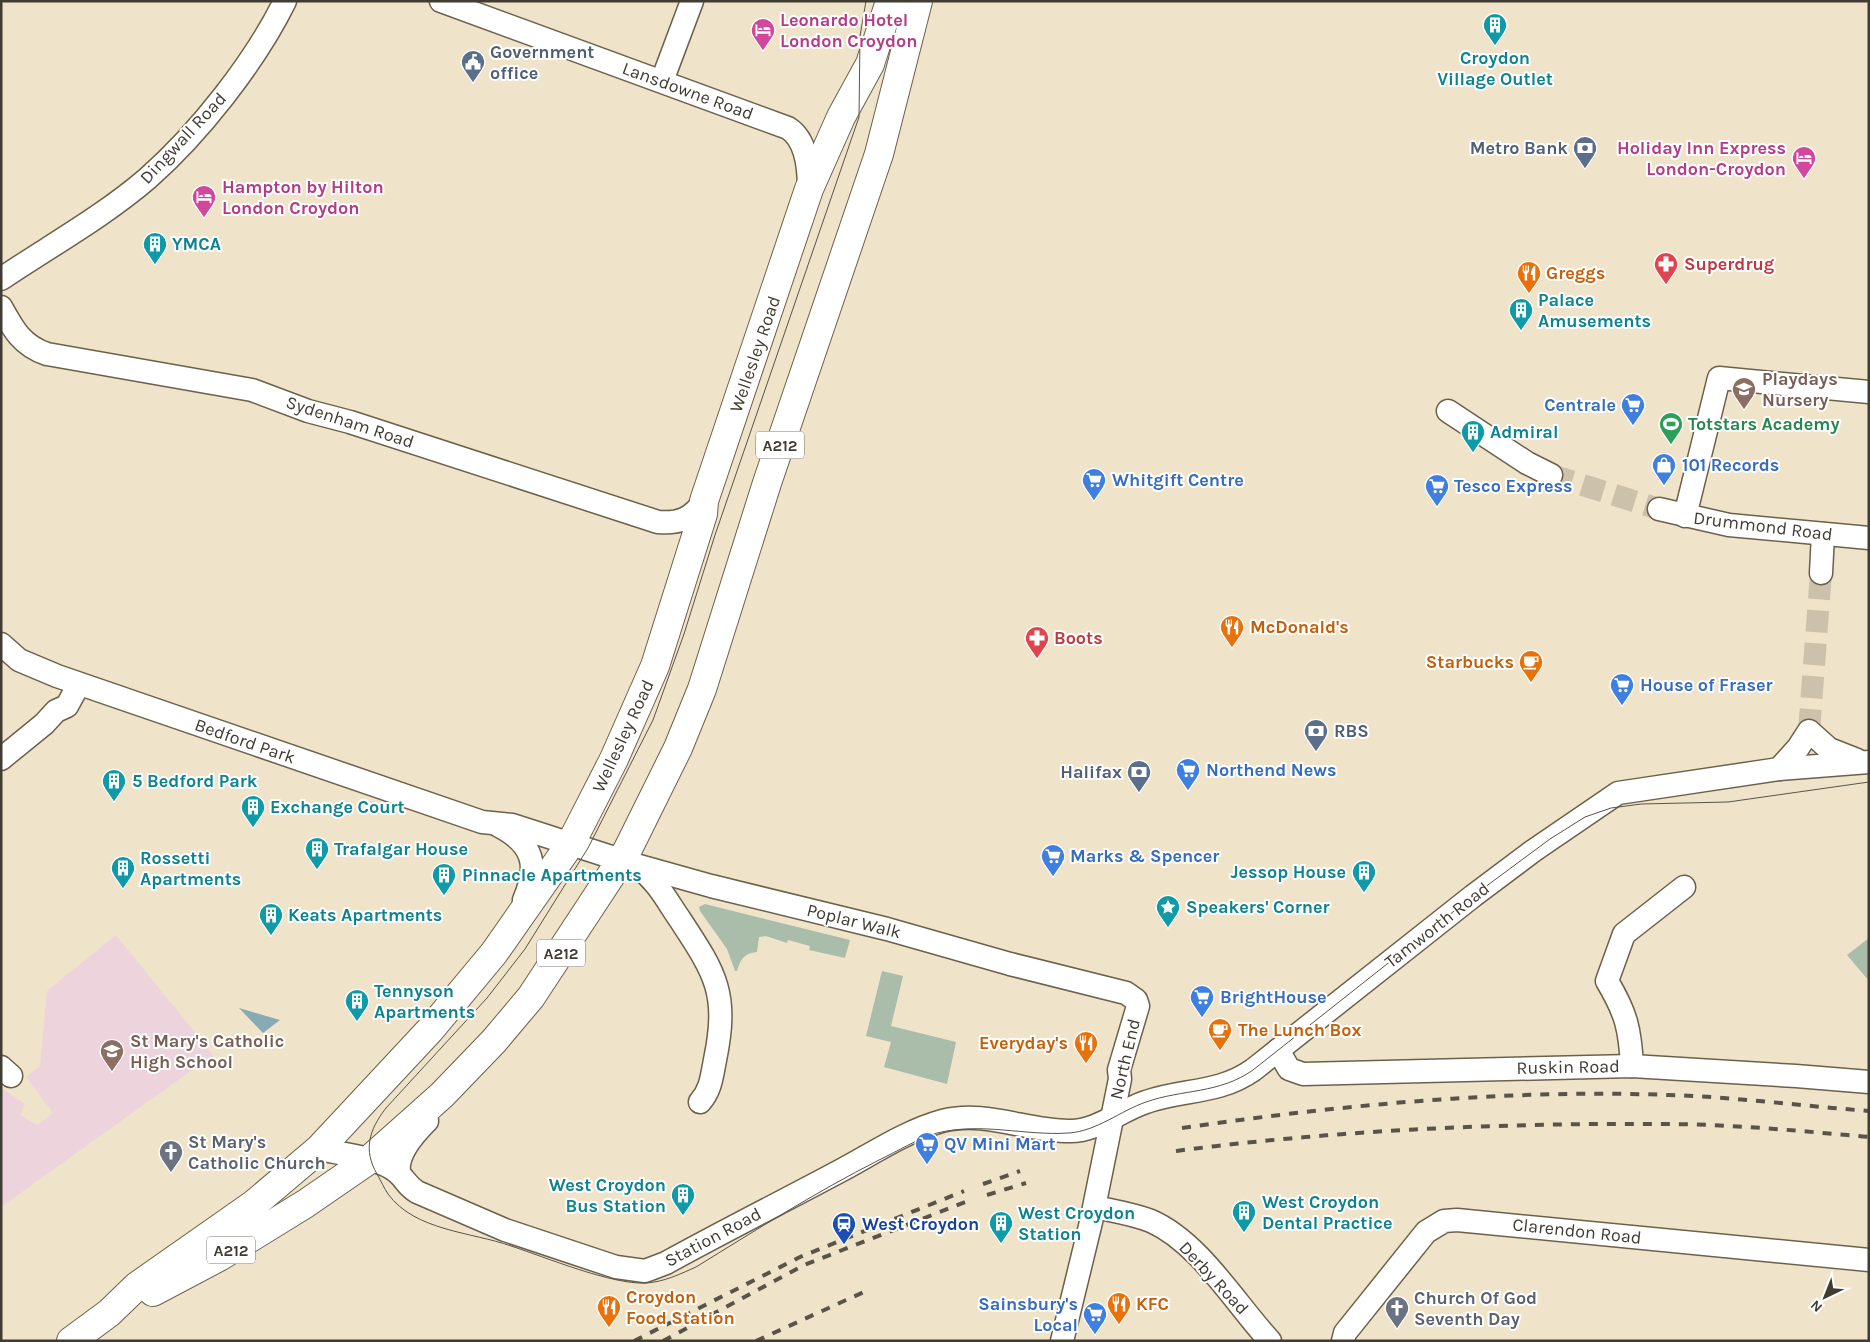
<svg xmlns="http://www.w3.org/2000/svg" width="1870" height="1342" viewBox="0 0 1870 1342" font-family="Karla,sans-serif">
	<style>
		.education { fill: #edd3db }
		.green { fill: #aabcaa }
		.water { fill: #88aab4 }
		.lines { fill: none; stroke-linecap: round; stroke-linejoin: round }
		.minor-tunnel { stroke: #ccc2ac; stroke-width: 22; stroke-dasharray: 22 11; stroke-linecap: butt }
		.minor-casing { stroke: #6b614b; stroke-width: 25 }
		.major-casing { stroke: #6b614b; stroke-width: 30 }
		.minor { stroke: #fff; stroke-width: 22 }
		.major { stroke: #fff; stroke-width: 28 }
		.tram { stroke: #595447; stroke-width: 1 }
		.rail { stroke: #595447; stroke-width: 4; stroke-dasharray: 9 9; stroke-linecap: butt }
		.labels { text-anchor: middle; stroke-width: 4; stroke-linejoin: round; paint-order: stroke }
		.shield { fill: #fff; stroke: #797670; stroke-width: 1 }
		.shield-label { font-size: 16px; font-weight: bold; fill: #403c32 }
		.hotel-label { font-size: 18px; font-weight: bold; fill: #b23c85; stroke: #fff; text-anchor: start }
		.service-label { font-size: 18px; font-weight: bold; fill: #4e5e75; stroke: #fff; text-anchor: start }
		.culture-label { font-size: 18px; font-weight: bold; fill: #0d838f; stroke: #fff; text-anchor: start }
		.street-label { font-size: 18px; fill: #403c32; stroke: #fff }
		.health-label { font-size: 18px; font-weight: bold; fill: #be3a42; stroke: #fff; text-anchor: start }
		.food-label { font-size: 18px; font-weight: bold; fill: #c56008; stroke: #fff; text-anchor: start }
		.education-label { font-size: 18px; font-weight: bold; fill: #785e54; stroke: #fff; text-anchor: start }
		.shop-label { font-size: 18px; font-weight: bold; fill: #366cbe; stroke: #fff; text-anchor: start }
		.leisure-label { font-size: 18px; font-weight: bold; fill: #27864d; stroke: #fff; text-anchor: start }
		.worship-label { font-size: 18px; font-weight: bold; fill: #5b616d; stroke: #fff; text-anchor: start }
		.transit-label { font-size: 18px; font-weight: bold; fill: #164399; stroke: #fff; text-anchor: start }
	</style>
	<rect width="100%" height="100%" fill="#efe4ca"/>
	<!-- education -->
	<path class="education" d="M116 935 213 1055 1 1207V1088L25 1104 20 1115 37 1125 53 1113 26 1077 40 1066 47 991Z"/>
	<!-- green -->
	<g class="green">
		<path d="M705 904 850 940 845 958 809 950 810 946 788 940 787 943 766 936 759 937 757 952C744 953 740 960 737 971H735L727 949 700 911 699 907Z"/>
		<path d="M1869 938V981L1847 955Z"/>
		<path d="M882 971 903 976 891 1026 956 1042 947 1084 884 1067 891 1042 866 1036Z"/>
	</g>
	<!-- water -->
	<path class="water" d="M239 1008 280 1020 263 1033Z"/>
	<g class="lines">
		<!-- minor-tunnel -->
		<g class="minor-tunnel">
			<path d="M1551 475 1659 509"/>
			<path d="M1809 731 1821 573"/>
		</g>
		<!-- minor casing -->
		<g class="minor-casing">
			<g id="minor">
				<path d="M441 1 788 128C807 140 809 169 809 189"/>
				<path d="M662 81 692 1"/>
				<path d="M1 279C50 246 104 216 148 178 199 133 255 62 285 1"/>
				<path d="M1 307C13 329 22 346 47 354L252 390 308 411 350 422 658 522C680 524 692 518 704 501"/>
				<path d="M1448 411 1527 463 1551 475"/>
				<path d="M1659 509 1729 525 1869 538"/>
				<path d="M1685 516 1719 378 1869 392"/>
				<path d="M1821 573 1823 534"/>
				<path d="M1 644 19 660 57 676 482 822 512 825 636 865 711 886 887 929 1010 964 1126 993 1136 1000 1138 1006 1119 1070 1120 1079 1091 1222 1062 1341"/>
				<path d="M1 759 44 724 56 711 67 706 79 684"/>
				<path d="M1779 769 1798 748 1809 731 1829 749 1857 760"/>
				<path d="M499 826C534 844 539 866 524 900"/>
				<path d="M638 867C657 881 666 899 679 918 715 973 729 992 715 1060 712 1075 711 1090 700 1102"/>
				<path d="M1278 1050 1289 1069 1303 1074 1632 1066 1796 1076 1869 1082"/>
				<path d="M1632 1066C1630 1028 1626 1013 1607 981L1624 934 1684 887"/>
				<path d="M1 1067 11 1076"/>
				<path d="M319 1149C341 1154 382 1158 398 1173 406 1180 406 1185 417 1192L505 1230 616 1267 645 1271 666 1263C724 1231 782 1202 840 1171 872 1154 906 1131 942 1121 985 1110 1026 1131 1069 1131 1096 1132 1121 1110 1146 1102 1183 1089 1219 1094 1253 1070L1473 896 1533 851 1618 793 1779 769 1869 762"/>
				<path d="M399 1173C396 1154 414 1134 427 1121"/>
				<path d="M1095 1207C1113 1211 1133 1214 1151 1221 1199 1242 1235 1303 1270 1341"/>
				<path d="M1343 1341 1345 1333 1426 1232 1444 1221 1457 1220 1869 1260"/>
			</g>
		</g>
		<!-- major casing -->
		<g class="major-casing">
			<g id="major">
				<path d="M153 1292 219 1257 305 1204 369 1160 442 1095 494 1041 531 997 627 851 678 748 702 689 767 483 879 154 918 1"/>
				<path d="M71 1341 109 1313 137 1286 254 1204 319 1149 430 1030 494 953 571 843 614 759 655 666 703 514 704 501 809 189 841 117 870 64 890 1"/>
			</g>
		</g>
		<!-- minor -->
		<use href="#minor" class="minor"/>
		<!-- major -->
		<use href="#major" class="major"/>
		<!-- tram -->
		<path class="tram" d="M866 1 860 36 859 117 715 535 684 634 653 720 588 848 525 949 487 998 386 1108C369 1130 363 1150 377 1174 381 1181 384 1188 388 1194 415 1231 472 1232 511 1246 545 1257 612 1285 646 1283 664 1282 680 1274 696 1267 756 1230 816 1192 879 1160 898 1151 917 1139 937 1133 982 1122 1025 1136 1069 1133 1097 1131 1120 1111 1146 1102 1183 1089 1219 1094 1253 1070L1473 896 1550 839 1585 817 1611 808 1641 804 1728 802 1869 782"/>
		<!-- rail -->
		<g class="rail">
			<path d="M1182 1128C1341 1105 1507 1089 1669 1095 1735 1097 1802 1106 1869 1111"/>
			<path d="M1176 1151C1337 1130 1500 1123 1662 1124 1731 1124 1800 1131 1869 1137"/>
			<path d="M983 1184 1020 1171"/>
			<path d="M987 1195 1026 1183"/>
			<path d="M634 1341 800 1257 964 1191"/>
			<path d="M663 1341 804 1265 968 1201"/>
			<path d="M756 1341 866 1291"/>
		</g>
	</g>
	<!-- icons -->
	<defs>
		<g id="building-pin" transform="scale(1.25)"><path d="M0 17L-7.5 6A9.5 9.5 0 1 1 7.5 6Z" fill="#0f9aa8" stroke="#fff"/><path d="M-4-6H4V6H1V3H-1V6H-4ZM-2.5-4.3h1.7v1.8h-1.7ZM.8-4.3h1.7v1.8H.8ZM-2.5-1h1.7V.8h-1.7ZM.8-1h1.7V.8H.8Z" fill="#fff"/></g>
		<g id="hotel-pin" transform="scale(1.25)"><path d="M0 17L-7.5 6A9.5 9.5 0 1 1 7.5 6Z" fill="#d1479c" stroke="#fff"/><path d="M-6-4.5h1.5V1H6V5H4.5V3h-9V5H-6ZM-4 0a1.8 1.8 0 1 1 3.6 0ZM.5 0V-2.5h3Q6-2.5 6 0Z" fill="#fff"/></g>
		<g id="civic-pin" transform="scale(1.25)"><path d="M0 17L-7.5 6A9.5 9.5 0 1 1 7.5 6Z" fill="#5c6f8a" stroke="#fff"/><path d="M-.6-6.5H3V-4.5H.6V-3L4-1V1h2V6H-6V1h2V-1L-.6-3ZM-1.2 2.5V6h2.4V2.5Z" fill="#fff"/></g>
		<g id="bank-pin" transform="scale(1.25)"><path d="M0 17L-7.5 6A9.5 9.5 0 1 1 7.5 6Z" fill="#5c6f8a" stroke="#fff"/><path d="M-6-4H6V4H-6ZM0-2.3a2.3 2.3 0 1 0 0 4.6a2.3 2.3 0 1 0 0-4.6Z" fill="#fff"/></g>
		<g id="pharmacy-pin" transform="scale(1.25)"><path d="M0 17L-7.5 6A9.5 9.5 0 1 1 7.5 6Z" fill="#e0444e" stroke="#fff"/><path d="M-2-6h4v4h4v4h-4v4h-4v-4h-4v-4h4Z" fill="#fff"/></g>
		<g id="restaurant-pin" transform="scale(1.25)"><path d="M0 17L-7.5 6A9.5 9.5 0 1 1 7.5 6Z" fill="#e8710a" stroke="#fff"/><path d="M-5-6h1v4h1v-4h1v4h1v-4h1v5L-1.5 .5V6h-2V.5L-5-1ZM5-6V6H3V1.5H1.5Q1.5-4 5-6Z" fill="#fff"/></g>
		<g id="school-pin" transform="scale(1.25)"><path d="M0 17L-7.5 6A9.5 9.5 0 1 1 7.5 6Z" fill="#8d6e63" stroke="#fff"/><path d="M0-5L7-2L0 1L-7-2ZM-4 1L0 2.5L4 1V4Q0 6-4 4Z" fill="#fff"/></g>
		<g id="supermarket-pin" transform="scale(1.25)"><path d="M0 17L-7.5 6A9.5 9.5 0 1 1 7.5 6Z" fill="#3f7fe0" stroke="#fff"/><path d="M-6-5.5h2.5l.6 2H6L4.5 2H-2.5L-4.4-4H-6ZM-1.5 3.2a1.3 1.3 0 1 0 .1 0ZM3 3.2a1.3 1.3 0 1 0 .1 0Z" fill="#fff"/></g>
		<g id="stadium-pin" transform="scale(1.25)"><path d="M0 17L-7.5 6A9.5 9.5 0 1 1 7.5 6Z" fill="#2e9e5b" stroke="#fff"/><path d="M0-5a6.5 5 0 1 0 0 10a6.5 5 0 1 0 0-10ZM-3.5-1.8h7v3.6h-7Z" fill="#fff"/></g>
		<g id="shop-pin" transform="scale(1.25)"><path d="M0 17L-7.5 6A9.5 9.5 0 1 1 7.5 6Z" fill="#3f7fe0" stroke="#fff"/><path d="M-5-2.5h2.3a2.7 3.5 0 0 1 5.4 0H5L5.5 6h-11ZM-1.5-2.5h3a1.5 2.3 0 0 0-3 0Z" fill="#fff"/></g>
		<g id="cafe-pin" transform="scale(1.25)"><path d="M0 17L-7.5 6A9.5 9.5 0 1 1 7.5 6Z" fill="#e8710a" stroke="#fff"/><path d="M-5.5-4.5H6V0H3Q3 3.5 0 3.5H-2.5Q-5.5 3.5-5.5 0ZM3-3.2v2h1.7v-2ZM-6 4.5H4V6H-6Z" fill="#fff"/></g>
		<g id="sight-pin" transform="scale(1.25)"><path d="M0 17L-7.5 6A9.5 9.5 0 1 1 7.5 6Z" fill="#0f9aa8" stroke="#fff"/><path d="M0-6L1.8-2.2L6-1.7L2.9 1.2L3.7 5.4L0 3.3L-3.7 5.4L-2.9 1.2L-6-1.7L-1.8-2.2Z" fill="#fff"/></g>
		<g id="church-pin" transform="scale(1.25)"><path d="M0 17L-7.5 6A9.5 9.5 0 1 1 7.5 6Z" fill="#6b7280" stroke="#fff"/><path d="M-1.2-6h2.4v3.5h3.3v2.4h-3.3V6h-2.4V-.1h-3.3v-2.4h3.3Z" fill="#fff"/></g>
		<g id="station-pin" transform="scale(1.25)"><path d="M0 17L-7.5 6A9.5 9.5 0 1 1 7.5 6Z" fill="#1a4fb4" stroke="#fff"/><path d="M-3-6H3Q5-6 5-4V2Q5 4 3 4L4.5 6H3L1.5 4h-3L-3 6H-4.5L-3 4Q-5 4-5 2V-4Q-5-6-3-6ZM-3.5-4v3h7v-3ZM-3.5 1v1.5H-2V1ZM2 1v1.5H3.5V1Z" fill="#fff"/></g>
	</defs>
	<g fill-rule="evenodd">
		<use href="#building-pin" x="1495" y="25"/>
		<use href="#hotel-pin" x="763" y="30"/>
		<use href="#civic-pin" x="473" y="62"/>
		<use href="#bank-pin" x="1585" y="148"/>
		<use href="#hotel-pin" x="1804" y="158"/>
		<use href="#hotel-pin" x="204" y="197"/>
		<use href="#building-pin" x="155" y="244"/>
		<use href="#pharmacy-pin" x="1666" y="264"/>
		<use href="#restaurant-pin" x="1529" y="273"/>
		<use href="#building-pin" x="1521" y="310"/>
		<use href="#school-pin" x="1744" y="389"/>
		<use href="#supermarket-pin" x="1633" y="405"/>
		<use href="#stadium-pin" x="1671" y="424"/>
		<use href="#building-pin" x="1473" y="432"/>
		<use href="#shop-pin" x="1664" y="465"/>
		<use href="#supermarket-pin" x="1094" y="480"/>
		<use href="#supermarket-pin" x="1437" y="486"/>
		<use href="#restaurant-pin" x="1232" y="627"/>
		<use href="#pharmacy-pin" x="1037" y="638"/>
		<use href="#cafe-pin" x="1531" y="662"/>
		<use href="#supermarket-pin" x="1622" y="685"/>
		<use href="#bank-pin" x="1316" y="731"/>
		<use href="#supermarket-pin" x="1188" y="770"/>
		<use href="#bank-pin" x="1139" y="772"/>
		<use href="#building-pin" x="114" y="781"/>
		<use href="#building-pin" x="253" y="807"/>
		<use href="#building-pin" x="317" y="849"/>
		<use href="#supermarket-pin" x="1053" y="856"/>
		<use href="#building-pin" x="123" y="868"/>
		<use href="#building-pin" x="1364" y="872"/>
		<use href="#building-pin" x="444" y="875"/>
		<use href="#sight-pin" x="1168" y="907"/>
		<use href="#building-pin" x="271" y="915"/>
		<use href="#supermarket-pin" x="1202" y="997"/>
		<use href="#building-pin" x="357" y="1001"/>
		<use href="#cafe-pin" x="1220" y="1030"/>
		<use href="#restaurant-pin" x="1086" y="1043"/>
		<use href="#school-pin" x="112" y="1051"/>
		<use href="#supermarket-pin" x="927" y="1144"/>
		<use href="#church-pin" x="171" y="1152"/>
		<use href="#building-pin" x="683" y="1195"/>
		<use href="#building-pin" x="1244" y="1212"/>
		<use href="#building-pin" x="1001" y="1223"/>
		<use href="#station-pin" x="844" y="1224"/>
		<use href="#restaurant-pin" x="1119" y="1304"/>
		<use href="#restaurant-pin" x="609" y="1307"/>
		<use href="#church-pin" x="1397" y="1308"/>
		<use href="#supermarket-pin" x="1095" y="1314"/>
	</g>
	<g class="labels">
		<!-- shield labels -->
		<g class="shield">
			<rect x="756" y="431.5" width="48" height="27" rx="4"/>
			<rect x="537" y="939.5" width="48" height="27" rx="4"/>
			<rect x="207" y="1236.5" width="48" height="27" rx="4"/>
		</g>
		<g class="shield-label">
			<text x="780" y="451">A212</text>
			<text x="561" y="959">A212</text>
			<text x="231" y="1256">A212</text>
		</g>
		<!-- hotel labels -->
		<g class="hotel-label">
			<text x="780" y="26">Leonardo Hotel<tspan x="780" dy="21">London Croydon</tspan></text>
			<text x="1786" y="154" text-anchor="end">Holiday Inn Express<tspan x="1786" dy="21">London-Croydon</tspan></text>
			<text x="222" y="193">Hampton by Hilton<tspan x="222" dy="21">London Croydon</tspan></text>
		</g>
		<!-- service labels -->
		<g class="service-label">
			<text x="490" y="58">Government<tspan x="490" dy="21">office</tspan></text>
			<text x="1568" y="154" text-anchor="end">Metro Bank</text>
			<text x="1334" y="737">RBS</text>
			<text x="1122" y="778" text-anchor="end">Halifax</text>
		</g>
		<!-- culture labels -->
		<g class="culture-label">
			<text x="1495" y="64" text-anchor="middle">Croydon<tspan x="1495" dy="21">Village Outlet</tspan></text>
			<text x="172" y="250">YMCA</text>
			<text x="1538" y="306">Palace<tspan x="1538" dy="21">Amusements</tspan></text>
			<text x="1490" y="438">Admiral</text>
			<text x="132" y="787">5 Bedford Park</text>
			<text x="270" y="813">Exchange Court</text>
			<text x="334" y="855">Trafalgar House</text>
			<text x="140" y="864">Rossetti<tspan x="140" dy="21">Apartments</tspan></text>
			<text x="1346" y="878" text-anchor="end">Jessop House</text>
			<text x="462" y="881">Pinnacle Apartments</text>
			<text x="1186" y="913">Speakers' Corner</text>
			<text x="288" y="921">Keats Apartments</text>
			<text x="374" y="997">Tennyson<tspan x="374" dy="21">Apartments</tspan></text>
			<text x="666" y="1191" text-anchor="end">West Croydon<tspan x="666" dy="21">Bus Station</tspan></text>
			<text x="1262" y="1208">West Croydon<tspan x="1262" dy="21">Dental Practice</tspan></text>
			<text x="1018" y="1219">West Croydon<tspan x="1018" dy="21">Station</tspan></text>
		</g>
		<!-- street labels -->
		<g class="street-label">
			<text transform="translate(688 91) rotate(20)" y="6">Lansdowne Road</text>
			<text transform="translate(183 138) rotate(-47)" y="6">Dingwall Road</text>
			<text transform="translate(755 354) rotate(-71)" y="6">Wellesley Road</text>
			<text transform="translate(350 422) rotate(18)" y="6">Sydenham Road</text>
			<text transform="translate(1763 526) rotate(7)" y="6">Drummond Road</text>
			<text transform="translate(623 736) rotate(-65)" y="6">Wellesley Road</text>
			<text transform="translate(245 741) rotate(19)" y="6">Bedford Park</text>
			<text transform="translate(854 921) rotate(14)" y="6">Poplar Walk</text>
			<text transform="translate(1437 925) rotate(-38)" y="6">Tamworth Road</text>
			<text transform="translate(1125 1059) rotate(-77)" y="6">North End</text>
			<text transform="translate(1568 1067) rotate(-1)" y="6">Ruskin Road</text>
			<text transform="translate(1577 1231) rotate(6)" y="6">Clarendon Road</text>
			<text transform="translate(713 1237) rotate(-28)" y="6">Station Road</text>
			<text transform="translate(1214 1278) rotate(47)" y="6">Derby Road</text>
		</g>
		<!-- health labels -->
		<g class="health-label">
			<text x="1684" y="270">Superdrug</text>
			<text x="1054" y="644">Boots</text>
		</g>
		<!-- food labels -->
		<g class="food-label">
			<text x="1546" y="279">Greggs</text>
			<text x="1250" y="633">McDonald's</text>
			<text x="1514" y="668" text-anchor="end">Starbucks</text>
			<text x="1238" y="1036">The Lunch Box</text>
			<text x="1068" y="1049" text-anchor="end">Everyday's</text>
			<text x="626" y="1303">Croydon<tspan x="626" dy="21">Food Station</tspan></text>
			<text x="1136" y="1310">KFC</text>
		</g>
		<!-- education labels -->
		<g class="education-label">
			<text x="1762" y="385">Playdays<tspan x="1762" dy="21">Nursery</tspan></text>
			<text x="130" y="1047">St Mary's Catholic<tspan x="130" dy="21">High School</tspan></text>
		</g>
		<!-- shop labels -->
		<g class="shop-label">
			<text x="1616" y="411" text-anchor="end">Centrale</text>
			<text x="1682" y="471">101 Records</text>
			<text x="1112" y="486">Whitgift Centre</text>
			<text x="1454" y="492">Tesco Express</text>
			<text x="1640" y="691">House of Fraser</text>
			<text x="1206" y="776">Northend News</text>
			<text x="1070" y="862">Marks &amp; Spencer</text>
			<text x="1220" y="1003">BrightHouse</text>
			<text x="944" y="1150">QV Mini Mart</text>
			<text x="1078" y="1310" text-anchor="end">Sainsbury's<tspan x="1078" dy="21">Local</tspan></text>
		</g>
		<!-- leisure labels -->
		<g class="leisure-label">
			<text x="1688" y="430">Totstars Academy</text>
		</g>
		<!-- worship labels -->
		<g class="worship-label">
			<text x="188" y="1148">St Mary's<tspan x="188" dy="21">Catholic Church</tspan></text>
			<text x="1414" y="1304">Church Of God<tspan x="1414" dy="21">Seventh Day</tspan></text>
		</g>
		<!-- transit labels -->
		<g class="transit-label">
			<text x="862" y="1230">West Croydon</text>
		</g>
	</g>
	<!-- border -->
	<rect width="1870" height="1342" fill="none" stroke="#403c32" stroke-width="5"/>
	<!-- north arrow -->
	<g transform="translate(1825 1297) rotate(223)" stroke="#ffffff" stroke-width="4" paint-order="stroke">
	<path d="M0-4L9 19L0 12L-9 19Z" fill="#403c32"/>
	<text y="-8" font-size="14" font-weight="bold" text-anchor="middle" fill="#403c32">N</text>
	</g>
</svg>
